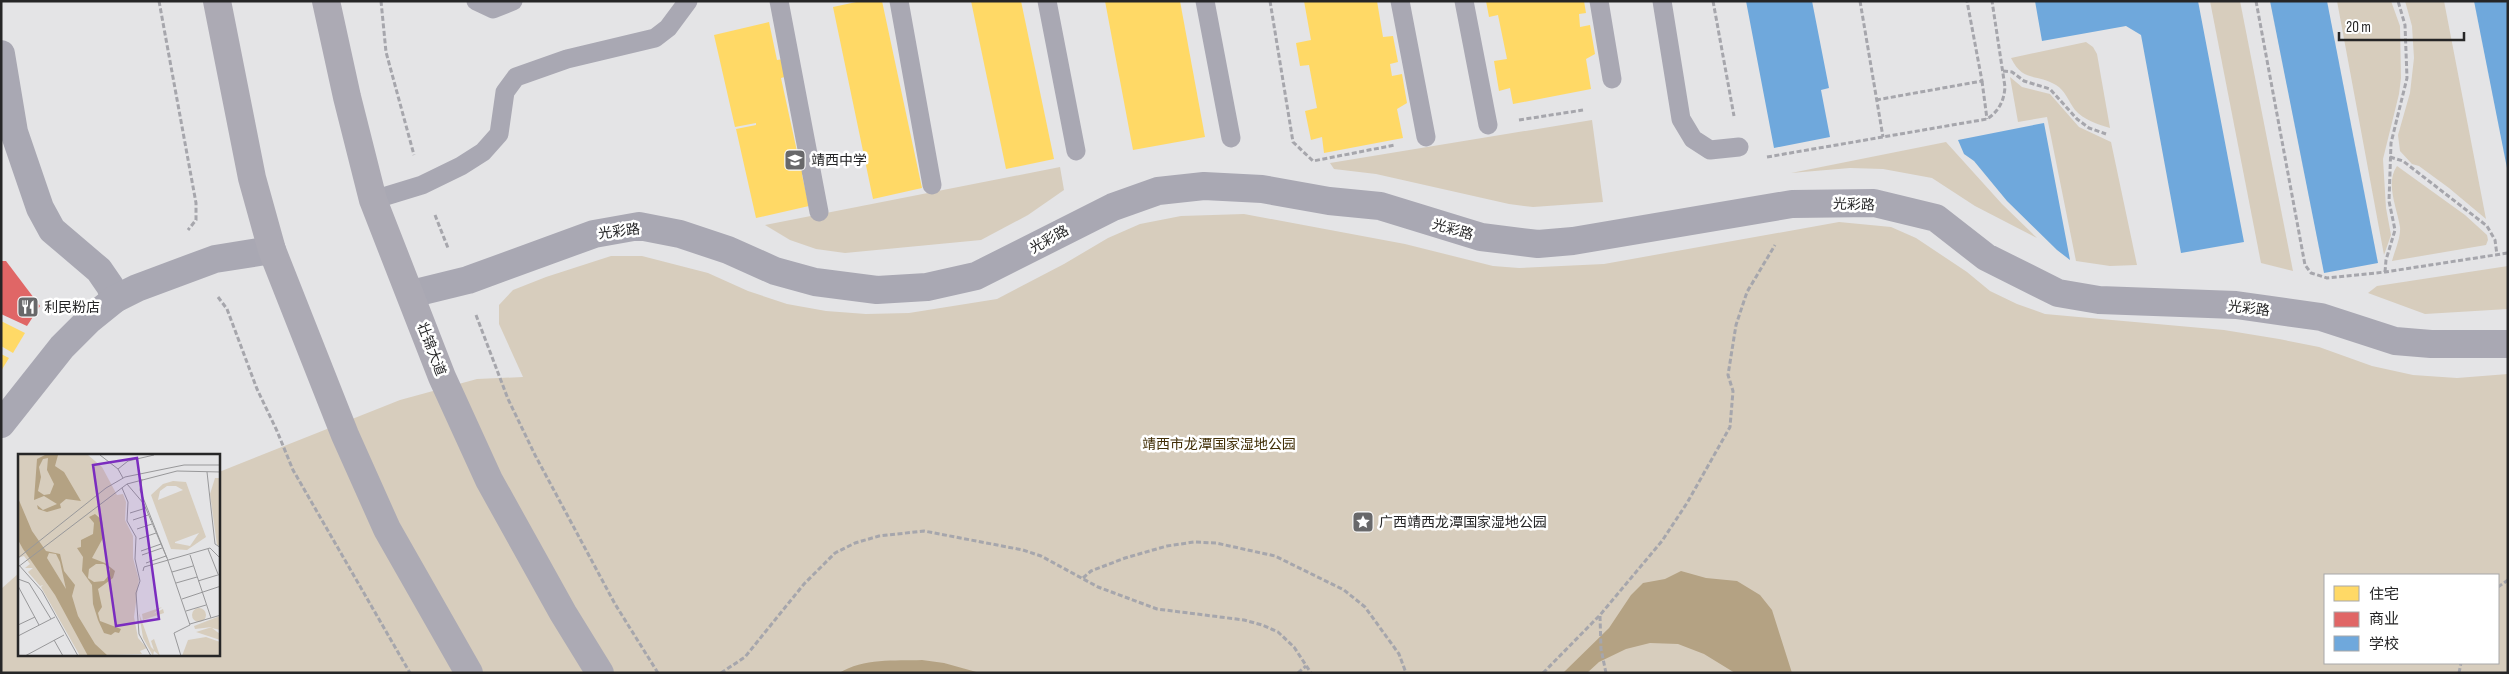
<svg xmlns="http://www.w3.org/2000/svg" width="2509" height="674" viewBox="0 0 2509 674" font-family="'Sofia Sans Condensed','Noto Sans SC',sans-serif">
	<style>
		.green { fill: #d7cdbd; fill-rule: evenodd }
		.water { fill: #b4a283 }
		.homes { fill: #ffd966 }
		.shops { fill: #e06666 }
		.schools { fill: #6fa8dc }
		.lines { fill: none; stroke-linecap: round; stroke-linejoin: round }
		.path { stroke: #a6a6ac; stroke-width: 3; stroke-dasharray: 5 2.5; stroke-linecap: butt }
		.service { stroke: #a9a8b3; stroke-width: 19 }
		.minor { stroke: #a9a8b3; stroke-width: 28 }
		.tertiary { stroke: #a9a8b3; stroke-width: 28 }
		.primary { stroke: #acaab4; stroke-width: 28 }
		.labels { text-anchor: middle; stroke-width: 5; stroke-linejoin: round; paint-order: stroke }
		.poi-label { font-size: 14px; fill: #262627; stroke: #fff; text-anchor: start }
		.street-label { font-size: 14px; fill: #262627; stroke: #fff }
		.park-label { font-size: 14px; fill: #422f07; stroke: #fff }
		.inset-road { fill: none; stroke: #98989a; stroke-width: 1 }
		.view { fill: #7b2cbf; fill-opacity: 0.15; stroke: #7b2cbf; stroke-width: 2.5 }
		.inset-edge { fill: none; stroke: #262627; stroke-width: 2.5 }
	</style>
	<rect width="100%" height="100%" fill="#e4e4e6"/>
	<!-- green -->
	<g class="green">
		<path d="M2210 1H2240L2293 271 2261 263Z"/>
		<path d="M2337 1H2391L2400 26 2401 78 2399 94 2383 159 2386 208 2391 235 2384 255Z"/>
		<path d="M2405 1H2444L2486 219 2449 188 2419 166 2412 164 2400 151 2398 135 2410 93 2414 58 2412 26Z"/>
		<path d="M2086 42 2093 47 2097 54 2110 128C2097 124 2084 120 2075 110 2069 102 2065 90 2056 85 2037 73 2023 83 2011 58Z"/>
		<path d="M2010 77 2022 87 2050 94 2079 127 2111 142 2137 265 2110 266 2076 261 2047 117 2018 122Z"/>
		<path d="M1592 120 1603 202 1533 207 1509 204 1376 174 1334 169 1330 163Z"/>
		<path d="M1946 142 2002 204 2037 238 1975 206 1932 178 1883 169 1850 168 1791 173Z"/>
		<path d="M2397 166 2465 215 2487 235 2488 240 2486 245 2392 261C2395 250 2401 237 2400 227 2397 208 2385 183 2397 166Z"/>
		<path d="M1060 167 1064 190 1028 215 981 240 845 253 816 249 790 240 765 225Z"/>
		<path d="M1244 214 1405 244 1493 266 1519 268 1604 264 1839 222 1891 227 1916 238 1967 272 1990 291 2017 304 2045 314 2224 330 2279 339 2319 347 2372 366 2413 375 2457 378 2508 374V673H1V589L19 573V655H219V472L400 400 477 379 523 377 499 324V305L513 290 546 277 611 256H642L708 273 748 291 787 304 826 311 866 314 909 313 997 299 1064 264 1108 238 1140 224 1181 216ZM2325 575H2498V663H2325Z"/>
		<path d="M2508 266V309L2425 314 2368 293 2377 286Z"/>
	</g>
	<!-- water -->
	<g class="water">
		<path d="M1681 571 1706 578 1737 581 1760 595 1772 610 1792 673H1735L1704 654 1678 644 1650 643 1626 649 1599 662 1587 673H1563L1609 628 1631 595 1643 583 1665 579Z"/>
		<path d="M922 660 944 663 980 673H839C864 658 894 661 922 660Z"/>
	</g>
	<!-- homes -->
	<g class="homes">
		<path d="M861 1H882L922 188 873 199 833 7Z"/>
		<path d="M971 1H1021L1054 159 1006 169Z"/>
		<path d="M1105 1H1180L1205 137 1133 150Z"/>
		<path d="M1304 1H1377L1383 37 1393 36 1398 62 1390 64 1392 76 1402 74 1407 103 1397 109 1403 138 1324 153 1322 137 1311 140 1305 111 1317 108 1309 65 1300 66 1296 43 1311 40Z"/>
		<path d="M1486 1H1584L1586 13 1579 14 1580 27 1590 25 1595 54 1586 59 1591 89 1513 104 1510 88 1499 91 1494 61 1507 59 1498 15 1489 17Z"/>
		<path d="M769 22 777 60 784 59 788 76 781 78 798 156 804 155 808 172 802 175 809 206 756 218 736 129 756 125V123L735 127 714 35Z"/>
		<path d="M1 321 25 333 13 353 1 346Z"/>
		<path d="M1 354 9 358 1 371Z"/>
	</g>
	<!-- shops -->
	<path class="shops" d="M1 261H6L40 306 27 326 1 314Z"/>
	<!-- schools -->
	<g class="schools">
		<path d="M1746 1H1812L1829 88 1821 90 1830 137 1774 148Z"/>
		<path d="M2035 1H2198L2244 242 2181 253 2141 35 2126 26 2042 41Z"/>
		<path d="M2270 1H2327L2378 263 2324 273Z"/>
		<path d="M2474 1H2508V168H2507Z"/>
		<path d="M2044 123 2070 260 2057 250 2007 201 1974 161 1964 154 1958 140Z"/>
	</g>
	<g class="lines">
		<!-- path -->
		<g class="path">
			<path d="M159 1 196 203V220L188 230"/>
			<path d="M381 1 386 52 414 155"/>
			<path d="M1270 1 1293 142 1313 161 1395 145"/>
			<path d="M1713 1 1734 116"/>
			<path d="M1860 1 1883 137"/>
			<path d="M2256 1 2305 265 2311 273 2327 278 2385 272 2508 253"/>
			<path d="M2003 71 2012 72 2024 81 2050 89 2077 119 2089 128 2106 134"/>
			<path d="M1982 81 1987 119"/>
			<path d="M1876 100 1982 81 1967 1"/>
			<path d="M1519 120 1583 110"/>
			<path d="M1767 157 1987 119C1999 111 2004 101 2005 87L1992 1"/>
			<path d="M2390 157 2403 161 2487 226 2495 240 2497 255"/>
			<path d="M435 215 448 248"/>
			<path d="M2385 272 2386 260 2395 230 2389 201 2391 143 2407 78 2405 25 2398 1"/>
			<path d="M218 297 227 309 257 389 277 431 293 470 410 673"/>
			<path d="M476 315 508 399 535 455 615 604 658 673"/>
			<path d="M1083 578 1091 571 1125 558 1167 546 1194 542 1216 543 1275 556 1344 590 1365 607 1399 654 1406 673"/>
			<path d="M2498 587 2508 580"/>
			<path d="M1600 616 1601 649 1606 673"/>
			<path d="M721 673 745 657 804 584 835 553 855 543 879 536 924 531 1023 550 1041 556 1098 587 1157 609 1244 620 1262 625 1278 632 1294 647 1311 673"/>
			<path d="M1298 673 1306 666"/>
			<path d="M1543 673 1600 615 1662 541 1687 503 1730 427 1733 391 1728 375 1736 325 1747 292 1775 245"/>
			<path d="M2459 673 2461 663"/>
		</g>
		<!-- service -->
		<g class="service">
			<path d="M476 1 493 9 513 1"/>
			<path d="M779 1 819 212"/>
			<path d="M899 1 932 185"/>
			<path d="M1047 1 1076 151"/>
			<path d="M1205 1 1231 138"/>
			<path d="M1400 1 1426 137"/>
			<path d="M1464 1 1488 125"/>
			<path d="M1599 1 1612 79"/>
			<path d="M1662 1 1681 119 1693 139 1710 150 1739 147"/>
			<path d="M373 200 422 185 461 166 483 152 499 134 505 92 516 77 567 59 655 38 668 28 688 1"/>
		</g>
		<!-- minor -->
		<g class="minor">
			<path d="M1 54 14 132 40 208 52 230 99 270 110 286 115 299"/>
			<path d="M1 424 62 347 89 320 115 299 137 288 215 259 272 250"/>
		</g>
		<!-- tertiary -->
		<path class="tertiary" d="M411 294 468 280 594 234 639 226 680 234 728 250 775 271 815 282 877 290 927 287 976 276 1113 207 1158 191 1204 186 1262 189 1329 201 1380 206 1481 237 1538 244 1573 241 1792 204 1874 203 1936 218 1986 257 2058 293 2099 300 2236 305 2321 317 2395 341 2431 344H2508"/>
		<!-- primary -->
		<g class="primary">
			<path d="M217 1 252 178 272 250 345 435 387 529 469 673"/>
			<path d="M326 1 347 97 373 200 442 377 489 480 563 613 600 673"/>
		</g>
	</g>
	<!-- icons -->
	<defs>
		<g id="school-square" transform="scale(1.125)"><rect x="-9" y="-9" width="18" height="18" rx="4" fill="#68686a" stroke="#fff"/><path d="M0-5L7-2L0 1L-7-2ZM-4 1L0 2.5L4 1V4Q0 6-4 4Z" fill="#fff"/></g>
		<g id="restaurant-square" transform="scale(1.125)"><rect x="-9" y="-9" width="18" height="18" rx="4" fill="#68686a" stroke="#fff"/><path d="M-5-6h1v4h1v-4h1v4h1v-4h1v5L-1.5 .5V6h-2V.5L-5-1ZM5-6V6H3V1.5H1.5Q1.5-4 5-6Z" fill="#fff"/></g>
		<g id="sight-square" transform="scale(1.125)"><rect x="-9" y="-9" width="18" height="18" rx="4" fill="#68686a" stroke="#fff"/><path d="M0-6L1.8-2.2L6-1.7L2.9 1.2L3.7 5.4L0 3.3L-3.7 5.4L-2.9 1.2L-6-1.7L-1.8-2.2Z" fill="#fff"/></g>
	</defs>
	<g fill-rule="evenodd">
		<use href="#school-square" x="795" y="160"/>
		<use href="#restaurant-square" x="28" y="307"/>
		<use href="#sight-square" x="1363" y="522"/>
	</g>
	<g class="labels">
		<!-- poi labels -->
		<g class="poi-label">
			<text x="811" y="165">靖西中学</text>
			<text x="44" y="312">利民粉店</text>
			<text x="1379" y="527">广西靖西龙潭国家湿地公园</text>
		</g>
		<!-- street labels -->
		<g class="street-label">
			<text transform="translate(1854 204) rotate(2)" y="5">光彩路</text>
			<text transform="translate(1453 229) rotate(16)" y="5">光彩路</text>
			<text transform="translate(619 231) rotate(-7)" y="5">光彩路</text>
			<text transform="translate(1049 239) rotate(-29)" y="5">光彩路</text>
			<text transform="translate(2249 308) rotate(7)" y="5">光彩路</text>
			<text transform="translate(432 349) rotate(69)" y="5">壮锦大道</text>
		</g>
		<!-- park labels -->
		<g class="park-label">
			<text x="1219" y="449">靖西市龙潭国家湿地公园</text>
		</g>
	</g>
	<!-- overview -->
	<g transform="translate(18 454)">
		<rect width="202" height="202" fill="#e4e4e6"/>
		<path d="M0 1H70L84 13 99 41 105 40 108 48 107 66 115 82V104L121 126 116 163 120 184 129 194 122 197 124 200 62 202 23 133 25 131 22 132 10 118 15 114H7L12 110 6 102 0 104ZM197 24H202V92L199 91 192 40ZM155 27 168 28 188 83 169 96 153 95 133 41 145 30ZM149 32H158L165 36 140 46 142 37ZM181 79 172 92 157 89V88ZM144 153 135 160 145 155 146 159 125 166 124 160ZM174 161a7 7 0 1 1 14 0a7 7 0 1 1-14 0ZM121 159 133 193 136 196 133 187 136 185 142 202 136 197 135 202 125 184ZM202 162V176L194 174 202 180V186L178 178 194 173 177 175 176 172ZM188 183 202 188V202H164L170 186Z" fill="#d7cdbd" fill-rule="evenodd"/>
		<path d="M27 1H40L37 12 46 18 63 47 48 45 42 50 43 54 29 58 20 55 19 51 25 56 39 50 26 42 16 46 19 5ZM30 4 29 16 36 30 32 40 26 41 20 37 23 23 21 13 25 5ZM0 44 14 77 28 97 42 100 46 117 57 131 54 142 60 162 77 190 90 202H70L37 141 5 95 0 86ZM31 99 38 100 42 108 48 135 29 104ZM77 60 84 66 85 84 74 104 87 109 97 117 95 124 80 135 84 153 80 159 82 167 103 175 101 179 97 178 93 181 86 179 80 166 75 150 74 131 64 117 65 103 59 94 63 93V86L75 80 76 69 71 63ZM78 110H86L92 115 91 121 86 127 76 128 70 124 71 115Z" fill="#b4a283" fill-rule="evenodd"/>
		<path class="inset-road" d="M82 1 100 15 105 24M100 15 110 7 136 1M189 18 197 90 203 94M109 30 126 50 149 104 122 36 124 25M104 34 110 48 109 67 118 83 117 105 122 127 118 139 121 180 133 202M112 59 128 54M115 66 130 61M119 75 134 70M121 85 138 79M190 95 200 120M123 97 143 90M124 101 144 94M172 101 193 164M0 104 88 34 107 23 166 11H203M149 104 172 171 156 179 163 202M128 109 148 102M0 110 24 137 60 202M0 113 109 30 159 17 203 18M125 117 126 113 192 94 203 105M154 118 175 112M0 125 11 129 33 165M180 127 203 120M158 129 179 123M0 132 21 171M164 145 203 132M168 157 188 151M172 170 203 161M0 171 17 163M0 182 37 163M36 186 45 202M7 202 46 181"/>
		<path class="view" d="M119 4 141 165 98 172 75 11Z"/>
		<rect width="202" height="202" class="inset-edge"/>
	</g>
	<!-- border -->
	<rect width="2509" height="674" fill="none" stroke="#262627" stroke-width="5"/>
	<!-- legend -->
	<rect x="2324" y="574" width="175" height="90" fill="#ffffff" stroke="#a8a8a9"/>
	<rect x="2334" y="586" width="25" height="15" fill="#ffd966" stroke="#a8a8a9"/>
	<text x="2369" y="599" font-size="15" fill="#262627">住宅</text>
	<rect x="2334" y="612" width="25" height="15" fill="#e06666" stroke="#a8a8a9"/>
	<text x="2369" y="624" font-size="15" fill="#262627">商业</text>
	<rect x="2334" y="636" width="25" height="15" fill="#6fa8dc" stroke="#a8a8a9"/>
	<text x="2369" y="649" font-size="15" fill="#262627">学校</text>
	<!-- scale -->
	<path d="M2339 32v8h125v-8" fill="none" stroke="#262627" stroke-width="2.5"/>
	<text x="2346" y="32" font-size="15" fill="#262627" stroke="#ffffff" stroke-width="4" paint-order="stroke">20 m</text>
</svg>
